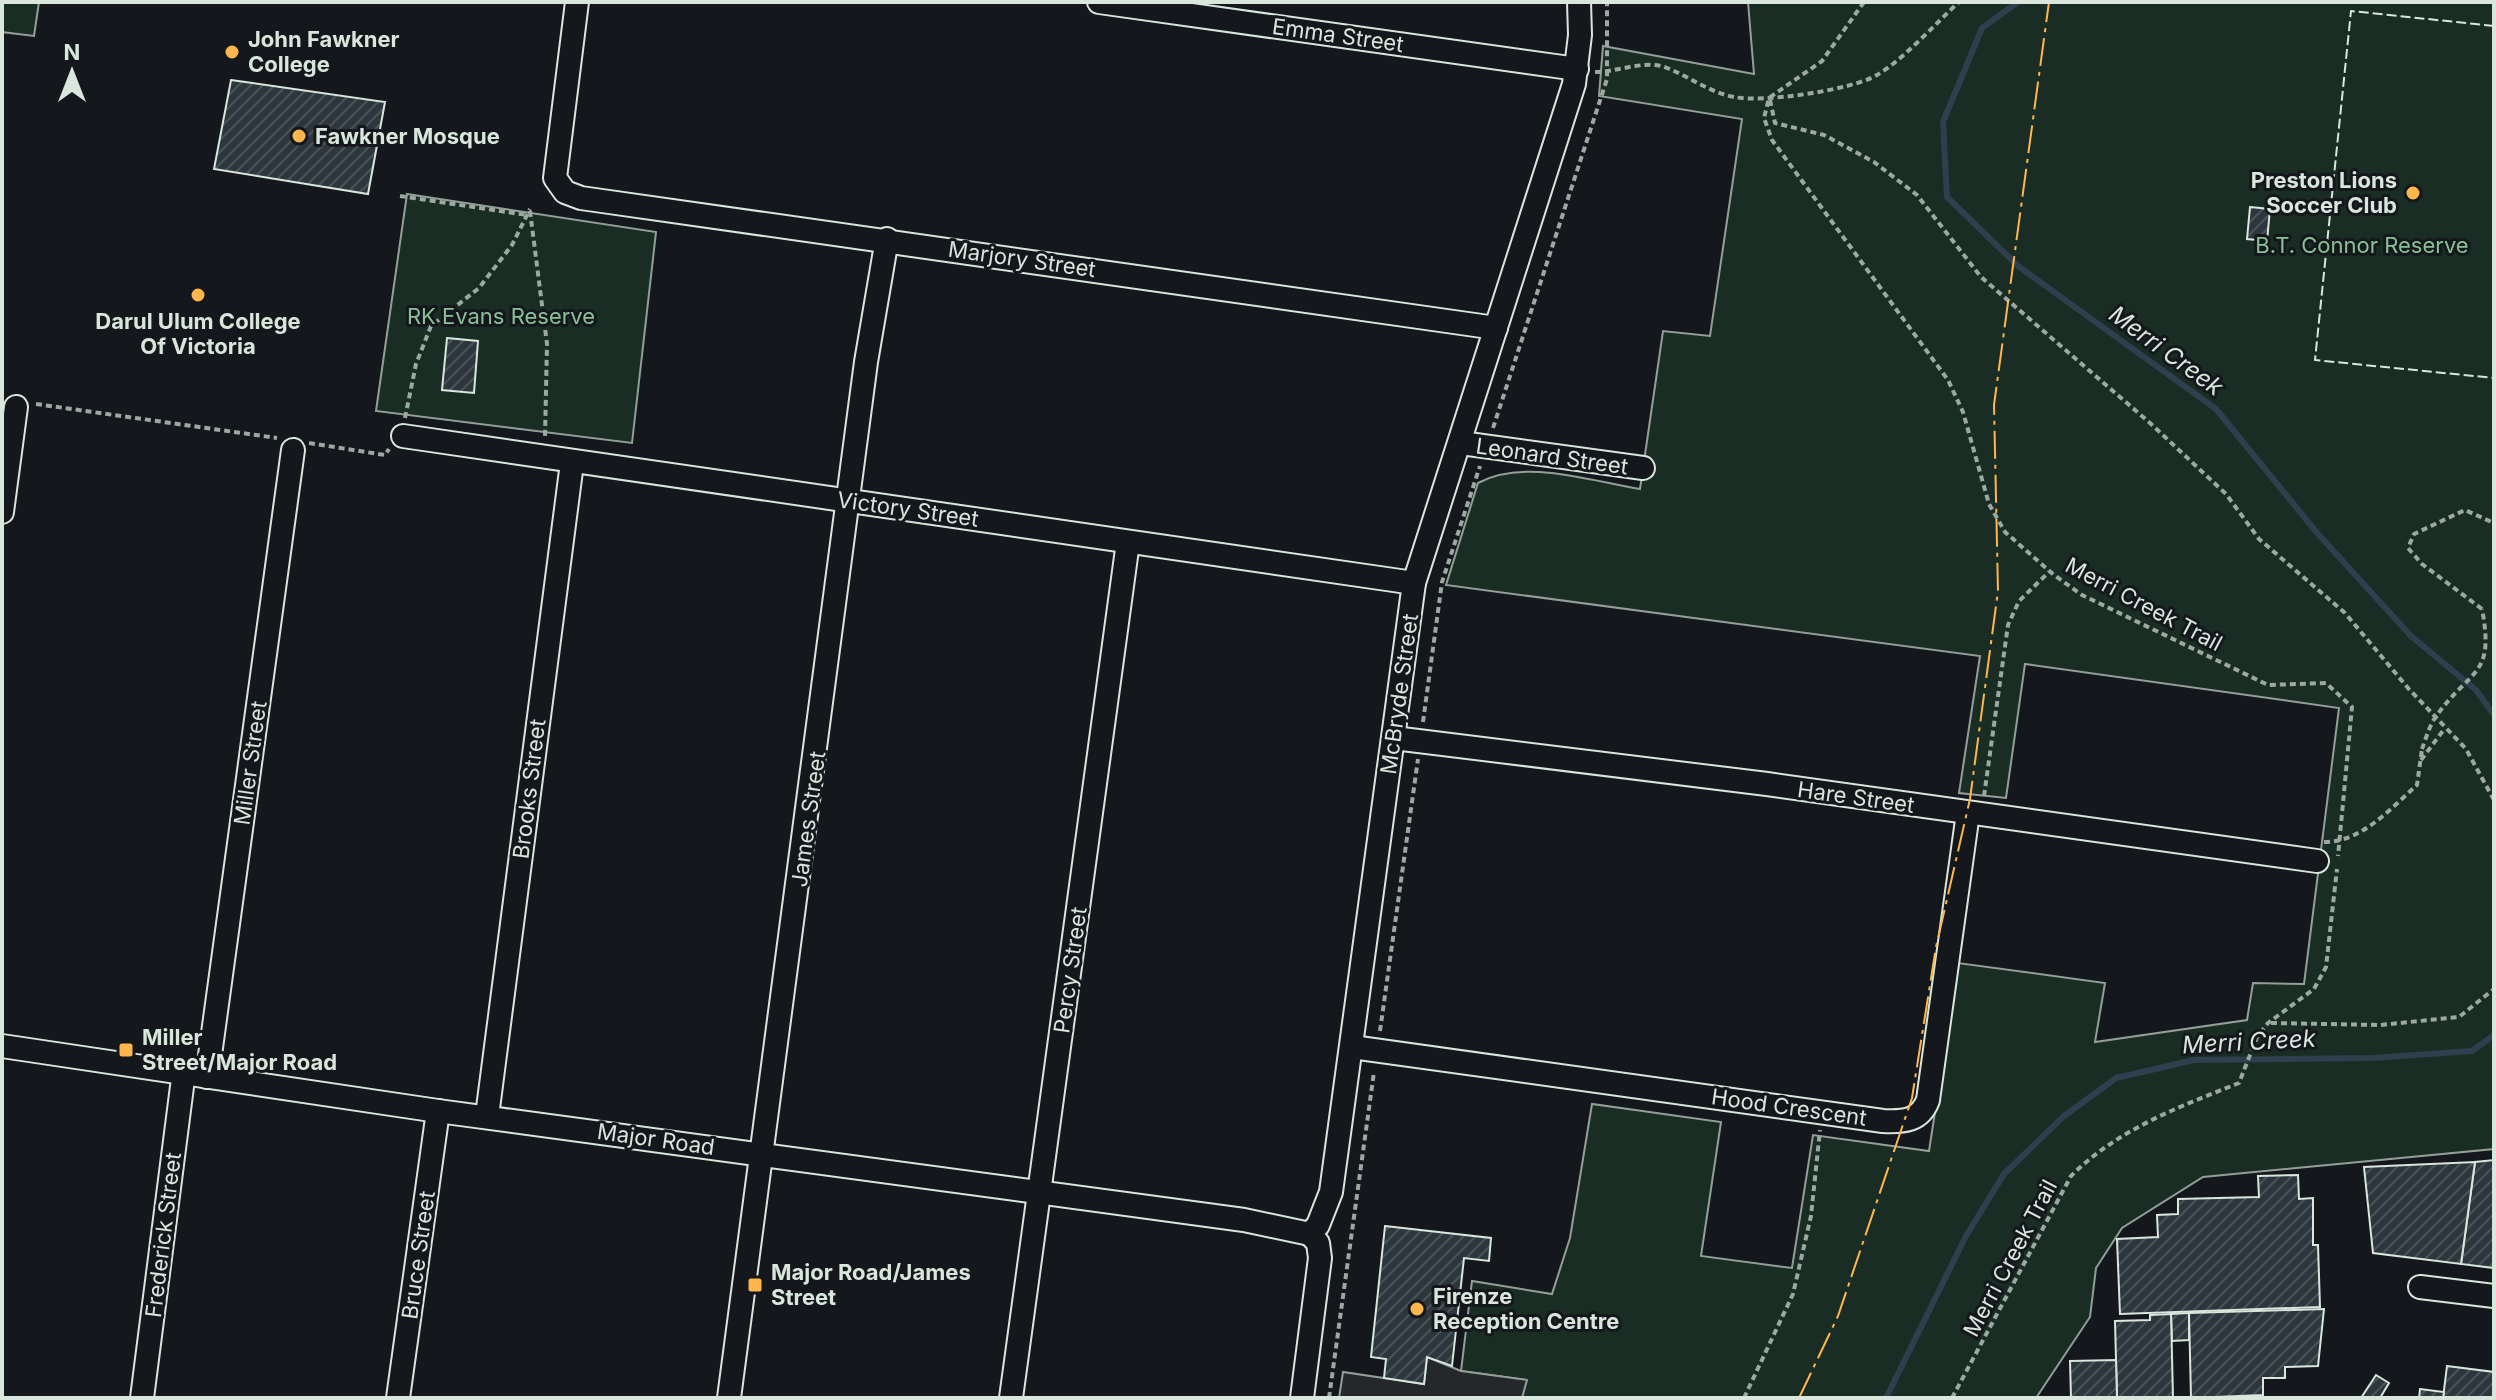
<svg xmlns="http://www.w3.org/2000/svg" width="2496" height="1400" viewBox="0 0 2496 1400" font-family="Inter,sans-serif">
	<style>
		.green { fill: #1a2d24; stroke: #939e99; stroke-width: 2 }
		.parking { fill: #24282b; stroke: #939e99; stroke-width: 2 }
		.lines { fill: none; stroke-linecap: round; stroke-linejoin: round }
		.stream { stroke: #2f3f4d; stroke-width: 6 }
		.building { fill: url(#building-hatch); stroke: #d8e6dc; stroke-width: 2 }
		.minor-casing { stroke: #d8e6dc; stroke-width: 26 }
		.path { stroke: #9da8a2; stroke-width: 4; stroke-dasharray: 6 4; stroke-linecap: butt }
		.minor { stroke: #14181c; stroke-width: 22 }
		.path-bridge { stroke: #9da8a2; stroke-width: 4; stroke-dasharray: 6 4; stroke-linecap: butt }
		.fence { stroke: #d8e6dc; stroke-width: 2; stroke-dasharray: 10 4; stroke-linecap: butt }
		.power { stroke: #ffb74d; stroke-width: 2; stroke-dasharray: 28 6 4 6; stroke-linecap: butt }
		.poi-dot { fill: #ffb74d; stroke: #14181c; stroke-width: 3 }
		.labels { text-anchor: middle; stroke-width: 6; stroke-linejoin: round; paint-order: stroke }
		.street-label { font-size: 22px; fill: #d8e6dc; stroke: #14181c }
		.poi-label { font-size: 22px; font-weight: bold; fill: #d8e6dc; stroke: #14181c; text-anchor: start }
		.park-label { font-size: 22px; fill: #8ac095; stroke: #14181c }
		.water-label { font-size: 24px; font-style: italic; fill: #d8e6dc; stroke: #14181c }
	</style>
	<defs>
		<pattern id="building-hatch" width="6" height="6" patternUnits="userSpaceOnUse" patternTransform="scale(2)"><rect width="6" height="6" fill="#2c363c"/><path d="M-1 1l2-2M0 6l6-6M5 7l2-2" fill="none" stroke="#4a5358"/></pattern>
	</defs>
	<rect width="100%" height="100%" fill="#14181c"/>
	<!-- green -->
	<g class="green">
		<path d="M2 2H39L34 36 2 32Z"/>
		<path d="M1748 2H2494V1149L2203 1177 2122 1228 2096 1268 2090 1317 2036 1398H1522L1526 1380 1461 1371 1472 1281 1552 1294 1570 1238 1592 1104 1721 1122 1701 1256 1792 1268 1813 1135 1929 1151 1958 963 2105 983 2095 1042 2247 1020 2253 983 2304 984 2339 708 2025 664 2006 798 1959 793 1980 656 1446 585 1478 483C1524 458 1590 481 1640 489L1663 331 1710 336 1742 119 1599 96 1603 46 1754 74Z"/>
		<path d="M407 194 656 232 632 443 376 411Z"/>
	</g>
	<!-- parking -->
	<path class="parking" d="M1427 1357 1461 1371 1527 1380 1522 1398H1339L1343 1372 1424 1384Z"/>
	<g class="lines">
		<!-- stream -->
		<g class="stream">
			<path d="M2018 2 1982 28 1943 122 1947 197 2018 266 2216 409 2318 534 2411 636 2476 690 2494 715"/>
			<path d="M1886 1398 1966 1236 2004 1174 2064 1116 2116 1078 2194 1060 2373 1058 2472 1051 2494 1035"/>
		</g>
	</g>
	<!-- building -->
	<g class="building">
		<path d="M231 80 385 102 368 194 214 169Z"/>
		<path d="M2250 207 2270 209 2267 241 2247 239Z"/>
		<path d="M447 338 478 341 474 393 442 390Z"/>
		<path d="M2494 1160V1268L2461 1264 2475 1162Z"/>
		<path d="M2475 1162 2461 1264 2373 1253 2364 1167Z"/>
		<path d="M2298 1175 2299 1199 2313 1198V1245H2318L2320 1307 2120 1314 2117 1239 2158 1237 2157 1215 2178 1214V1199L2259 1197 2258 1176Z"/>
		<path d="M1385 1226 1491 1238 1489 1261 1464 1258 1452 1366 1427 1357 1424 1384 1384 1378 1386 1359 1371 1357Z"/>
		<path d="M2324 1309 2318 1366 2285 1367V1378H2263V1395L2191 1398 2189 1313Z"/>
		<path d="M2189 1313V1340L2172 1341 2171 1314Z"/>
		<path d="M2171 1314 2173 1398H2117L2115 1321 2150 1320V1315Z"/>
		<path d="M2116 1360 2117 1398H2071L2070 1361Z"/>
		<path d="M2447 1366 2494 1372V1398H2443Z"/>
		<path d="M2376 1375 2389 1383 2380 1398H2361Z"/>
		<path d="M2420 1389 2444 1392 2443 1398H2419Z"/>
	</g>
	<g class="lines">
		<!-- minor casing -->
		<g class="minor-casing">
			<g id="minor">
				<path d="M577 2 555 178 565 192 581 198 1496 328"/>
				<path d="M1099 2 1577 69"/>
				<path d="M403 436 1414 583"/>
				<path d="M1461 443 1643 468"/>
				<path d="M2 512 16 407"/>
				<path d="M1394 738 1767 784 2317 861"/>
				<path d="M2 1046 438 1111 1244 1220 1310 1234"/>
				<path d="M1352 1047 1883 1121C1904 1122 1920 1121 1928 1100L1968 813"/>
				<path d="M207 1077 293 450"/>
				<path d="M487 1116 572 463"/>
				<path d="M2420 1287 2494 1296"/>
				<path d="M142 1398 184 1071"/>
				<path d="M398 1398 438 1111"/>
				<path d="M729 1398 866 362 887 239"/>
				<path d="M1011 1398 1128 542"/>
				<path d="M1302 1398 1320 1258 1318 1243 1310 1234 1318 1225 1331 1192 1414 583 1574 84 1580 35 1579 2"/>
			</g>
		</g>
		<!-- path -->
		<g class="path">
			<path d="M1864 2 1822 61 1769 98 1764 118 1772 140 1948 380 1963 412 1989 504 2005 532 2054 575 2082 595 2268 685 2326 683 2352 707 2338 856"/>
			<path d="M1595 72C1618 72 1646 59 1667 68 1690 77 1709 92 1734 97 1763 103 1852 90 1877 75 1904 59 1935 24 1959 2"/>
			<path d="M1770 100 1775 123 1824 135 1874 162 1917 195 1981 277 2150 423 2226 494 2259 539 2345 613 2408 688 2466 749 2494 800"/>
			<path d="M400 196 527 215"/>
			<path d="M530 211 547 344 545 437"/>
			<path d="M36 404 277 438"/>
			<path d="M405 418 416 364 431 326 479 288 512 245 530 209"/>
			<path d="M1493 428 1607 79V2"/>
			<path d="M309 443 385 455 389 449"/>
			<path d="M2482 609 2422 564 2408 548 2414 534 2465 510 2494 523"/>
			<path d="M1423 722 1442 582 1480 466"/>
			<path d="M2421 760 2445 728"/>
			<path d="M1984 796 2008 625 2019 601 2049 572"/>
			<path d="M2324 842C2362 842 2390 809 2417 785L2422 749"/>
			<path d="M2271 1023 2380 1025 2459 1017 2494 989"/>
			<path d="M1380 1031 1418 759"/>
			<path d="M1329 1398 1374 1072"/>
			<path d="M1744 1398 1793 1294 1811 1216 1820 1130"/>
			<path d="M1952 1398 2071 1176C2118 1129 2179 1107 2239 1083L2257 1037 2268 1023 2314 989 2326 967 2337 869"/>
		</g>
		<!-- minor -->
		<use href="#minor" class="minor"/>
		<!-- path-bridge -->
		<path class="path-bridge" d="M2422 749C2426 738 2430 724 2437 715 2471 668 2495 677 2482 609"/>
		<!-- fence -->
		<path class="fence" d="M2494 26 2351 11 2315 360 2494 378"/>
		<!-- power -->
		<path class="power" d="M1799 1398 1838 1316 1912 1098 1936 947 1970 799 1998 591 1994 405 2049 2"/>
	</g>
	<!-- markers -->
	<g class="poi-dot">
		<circle cx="232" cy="52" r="8"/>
		<circle cx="299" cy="136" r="8"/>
		<circle cx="2413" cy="193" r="8"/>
		<circle cx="198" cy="295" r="8"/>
		<rect x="118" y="1042" width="16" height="16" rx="4"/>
		<rect x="747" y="1277" width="16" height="16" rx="4"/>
		<circle cx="1417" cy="1309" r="8"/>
	</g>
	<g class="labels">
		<!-- street labels -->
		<g class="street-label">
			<text transform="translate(1338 35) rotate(8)" y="8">Emma Street</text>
			<text transform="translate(1022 259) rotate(8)" y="8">Marjory Street</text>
			<text transform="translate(1552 456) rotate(8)" y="8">Leonard Street</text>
			<text transform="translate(908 509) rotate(8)" y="8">Victory Street</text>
			<text transform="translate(2144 604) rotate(28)" y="8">Merri Creek Trail</text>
			<text transform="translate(1399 694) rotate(-82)" y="8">McBryde Street</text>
			<text transform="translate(250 763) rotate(-82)" y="8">Miller Street</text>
			<text transform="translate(529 789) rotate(-83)" y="8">Brooks Street</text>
			<text transform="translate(1856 797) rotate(8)" y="8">Hare Street</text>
			<text transform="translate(808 819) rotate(-82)" y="8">James Street</text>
			<text transform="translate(1070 970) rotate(-82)" y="8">Percy Street</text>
			<text transform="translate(1789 1107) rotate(8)" y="8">Hood Crescent</text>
			<text transform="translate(656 1139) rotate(8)" y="8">Major Road</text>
			<text transform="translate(163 1235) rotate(-83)" y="8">Frederick Street</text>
			<text transform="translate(418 1255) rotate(-82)" y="8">Bruce Street</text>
			<text transform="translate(2010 1258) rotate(-62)" y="8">Merri Creek Trail</text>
		</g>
		<!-- poi labels -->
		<g class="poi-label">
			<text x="248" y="47">John Fawkner<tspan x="248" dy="25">College</tspan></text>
			<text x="315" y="144">Fawkner Mosque</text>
			<text x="2397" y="188" text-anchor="end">Preston Lions<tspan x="2397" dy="25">Soccer Club</tspan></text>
			<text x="198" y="329" text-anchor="middle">Darul Ulum College<tspan x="198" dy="25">Of Victoria</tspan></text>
			<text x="142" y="1045">Miller<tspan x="142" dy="25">Street/Major Road</tspan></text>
			<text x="771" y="1280">Major Road/James<tspan x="771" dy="25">Street</tspan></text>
			<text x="1433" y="1304">Firenze<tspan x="1433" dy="25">Reception Centre</tspan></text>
		</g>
		<!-- park labels -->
		<g class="park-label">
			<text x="2362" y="253">B.T. Connor Reserve</text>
			<text x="501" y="324">RK Evans Reserve</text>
		</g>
		<!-- water labels -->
		<g class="water-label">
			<text transform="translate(2166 351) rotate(36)" y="8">Merri Creek</text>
			<text transform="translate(2249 1042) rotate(-3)" y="8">Merri Creek</text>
		</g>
	</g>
	<!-- border -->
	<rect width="2496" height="1400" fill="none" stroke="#d8e6dc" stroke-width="8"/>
	<!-- north arrow -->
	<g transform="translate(72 72)" stroke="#14181c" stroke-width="6" paint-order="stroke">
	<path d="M0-6L14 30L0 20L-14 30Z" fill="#d8e6dc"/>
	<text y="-12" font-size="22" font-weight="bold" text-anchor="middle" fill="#d8e6dc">N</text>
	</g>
</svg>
